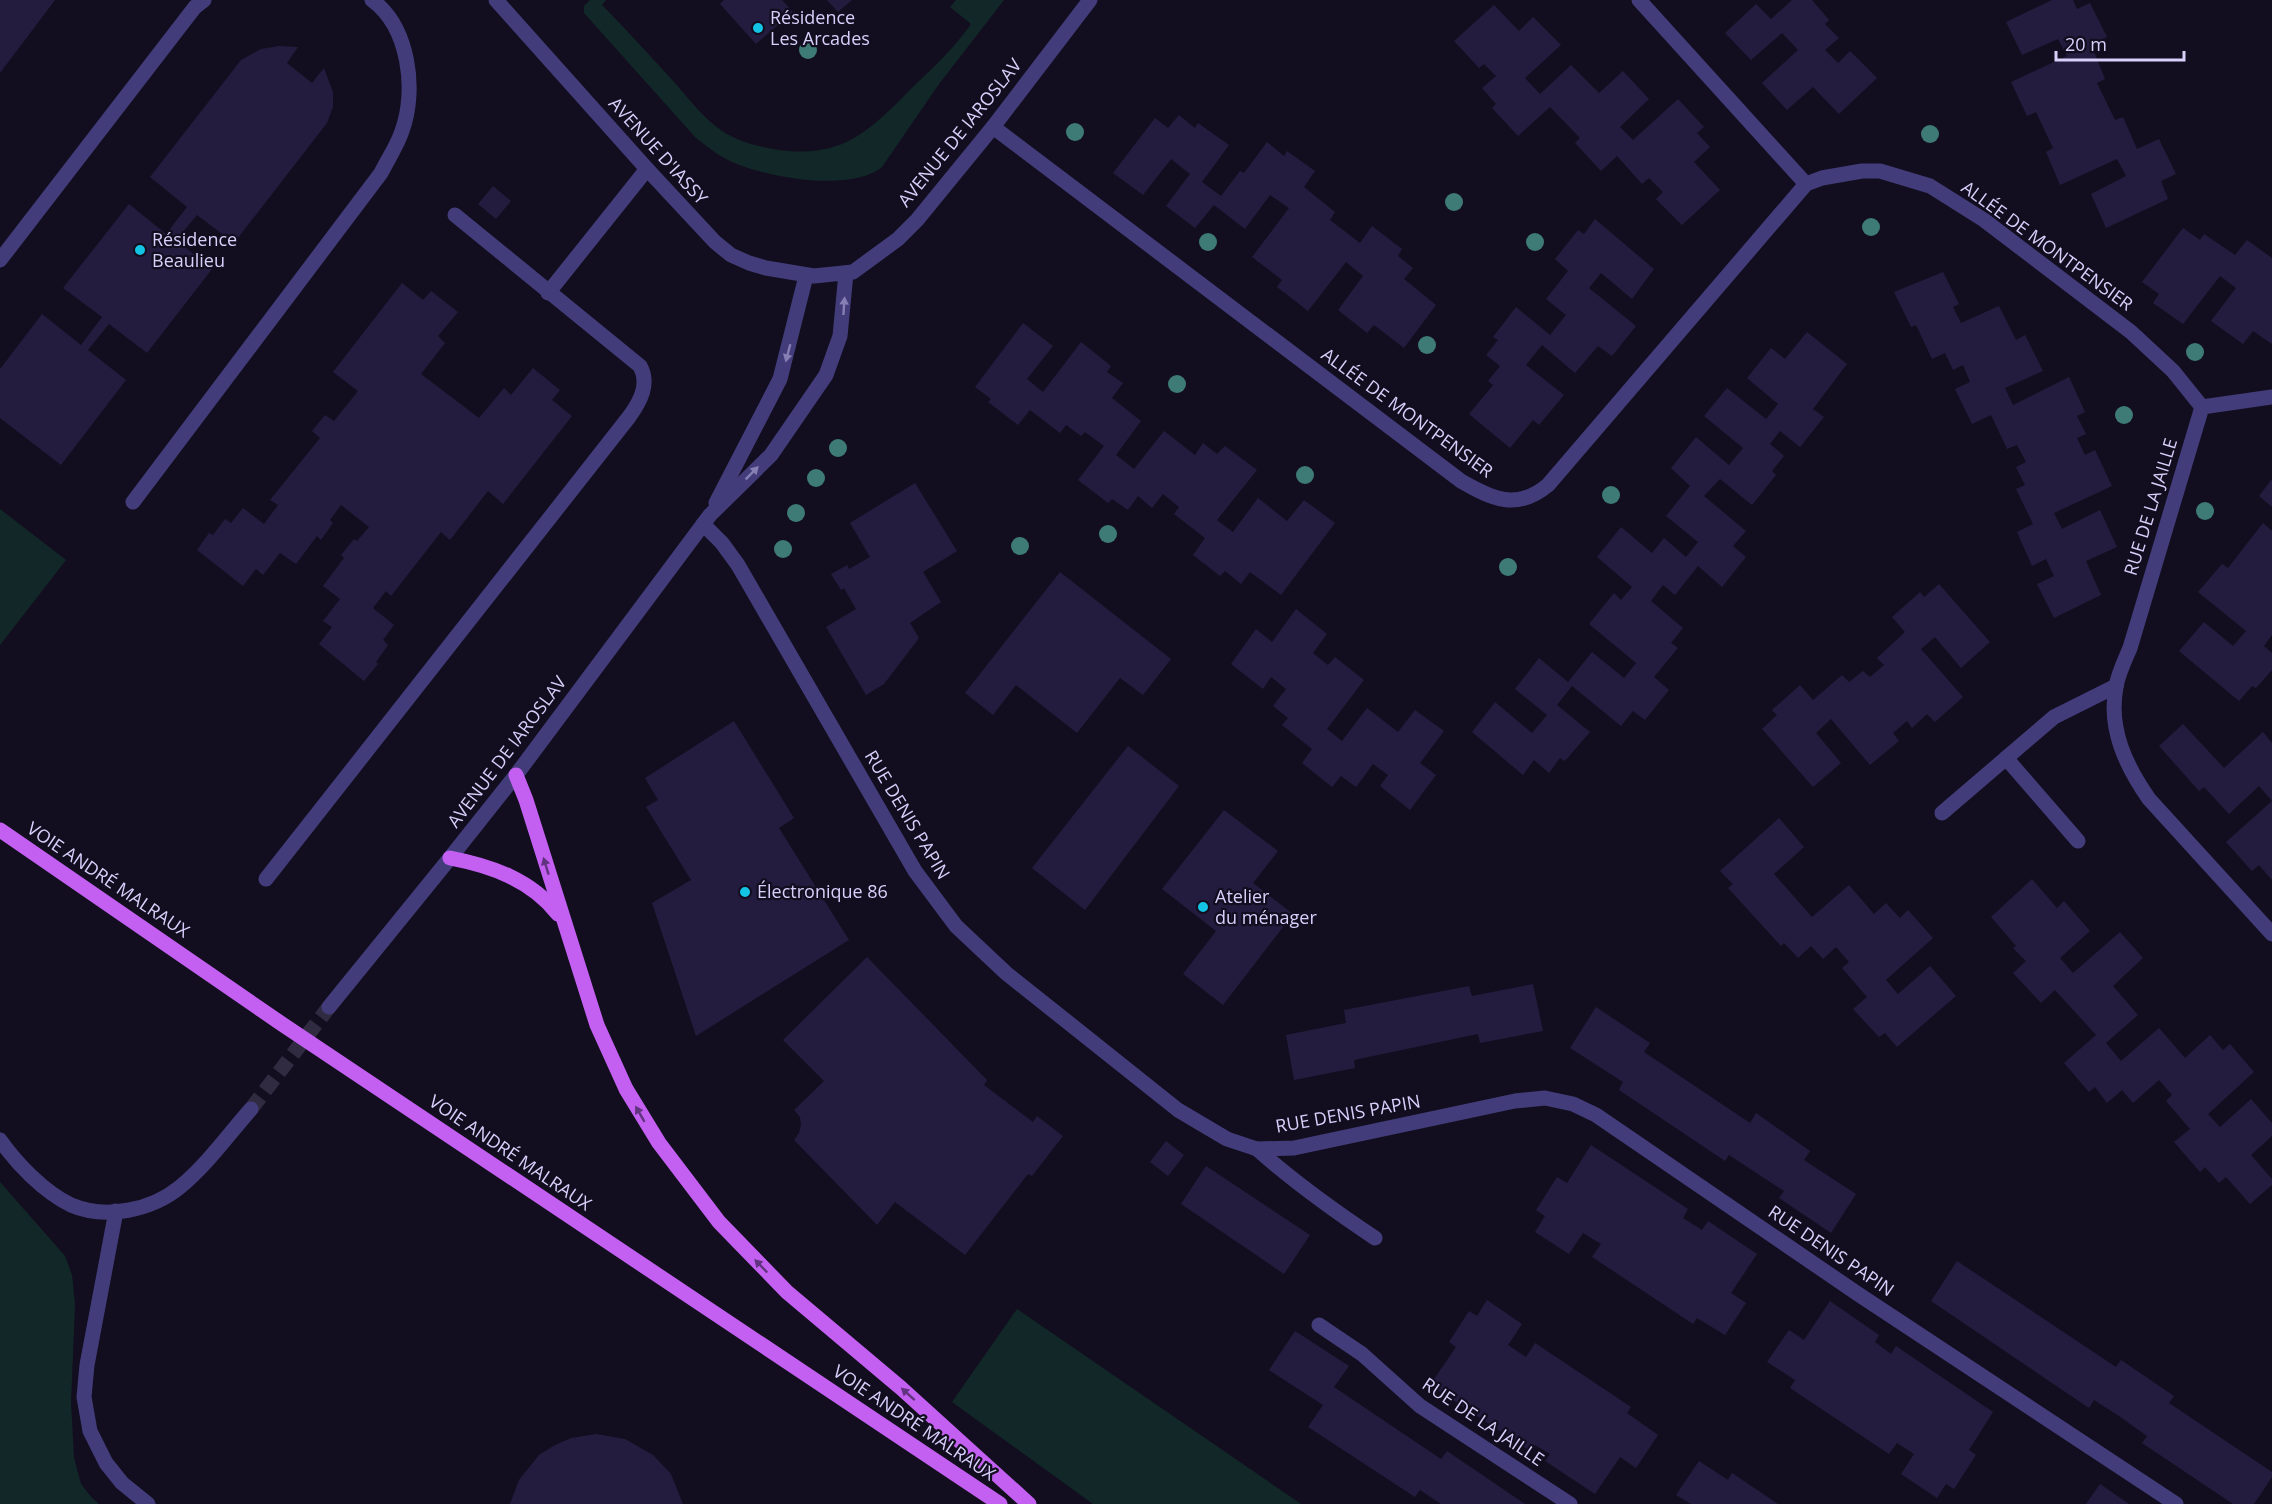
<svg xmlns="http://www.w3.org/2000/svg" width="2272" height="1504" viewBox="0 0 2272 1504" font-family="'Open Sans',sans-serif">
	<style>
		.green { fill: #122828 }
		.building { fill: #241c3e }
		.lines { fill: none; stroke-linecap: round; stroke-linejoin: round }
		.minor-tunnel { stroke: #302b40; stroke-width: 15; stroke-dasharray: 15 8; stroke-linecap: butt }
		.service { stroke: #423d7a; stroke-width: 15 }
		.minor { stroke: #423d7a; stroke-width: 15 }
		.tertiary { stroke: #423d7a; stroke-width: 15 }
		.primary { stroke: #c360f2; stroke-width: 15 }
		.tree { fill: #3e7b76 }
		.oneway { fill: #857fb4 }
		.oneway2 { fill: #62337e }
		.poi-dot { fill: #13c4e4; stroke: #120e1f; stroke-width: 2 }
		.labels { text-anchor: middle; stroke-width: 4.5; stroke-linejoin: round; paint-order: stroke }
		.poi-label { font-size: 18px; fill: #d7d0fb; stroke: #120e1f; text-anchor: start }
		.street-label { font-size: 18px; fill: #d7d0fb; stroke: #120e1f }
	</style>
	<rect width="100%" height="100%" fill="#120e1f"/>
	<!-- green -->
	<g class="green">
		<path d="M590 0H606L602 5C627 30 650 56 674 82 689 99 703 118 722 131 737 141 756 146 773 149 843 161 870 130 915 85 935 66 955 47 971 24L950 7 956 0H1004L939 84 882 167C851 193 764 177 730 161 717 155 707 146 696 138L584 13V6Z"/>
		<path d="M0 509 66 560 0 645Z"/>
		<path d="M0 1182 65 1256 72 1275 75 1305 71 1402 74 1458 81 1484 92 1498 99 1504H0Z"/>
		<path d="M1017 1309 1301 1504H1093L952 1402Z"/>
	</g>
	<!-- building -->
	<g class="building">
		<path d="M0 0H55L0 73Z"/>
		<path d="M724 0H782L793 12 756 44 720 4Z"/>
		<path d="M827 0H852L838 12Z"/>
		<path d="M1792 0H1812L1829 20 1825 24 1839 38 1825 50 1838 63 1850 51 1877 78 1839 114 1813 87 1787 110 1762 83 1798 50 1782 33 1751 60 1725 33 1756 4 1771 19Z"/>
		<path d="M2052 0H2073L2077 9 2090 3 2107 37 2091 44 2105 79 2097 83 2115 120 2123 117 2137 149 2159 139 2176 174 2161 181 2168 199 2106 228 2091 194 2126 176 2117 159 2060 185 2046 152 2053 148 2036 112 2027 116 2011 82 2067 56 2058 39 2022 55 2006 22Z"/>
		<path d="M1494 5 1519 31 1533 17 1561 45 1525 78 1540 94 1571 65 1599 93 1623 71 1649 99 1620 127 1633 140 1678 99 1704 127 1697 133 1710 147 1694 162 1720 190 1682 225 1656 199 1663 192 1649 178 1642 184 1617 156 1601 171 1575 143 1580 138 1550 107 1518 136 1492 108 1496 104 1482 88 1496 76 1484 64 1479 68 1454 41Z"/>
		<path d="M279 46 298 47 287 63 312 83 324 68 333 92V107L327 123 234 243 197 215 176 240 212 269 147 353 109 324 88 350 126 380 61 465 0 418V369L42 314 81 345 102 317 63 288 129 204 166 234 187 207 150 177 241 60 261 49Z"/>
		<path d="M1179 115 1195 128 1198 123 1229 145 1202 182 1221 196 1240 171 1244 173 1267 142 1284 156 1287 151 1315 171 1304 187 1335 212 1330 220 1360 243 1372 226 1402 249 1398 256 1413 268 1404 279 1436 305 1404 348 1374 325 1367 333 1338 310 1363 276 1346 262 1308 311 1277 287 1282 280 1252 257 1289 208 1270 195 1245 229 1214 205 1195 228 1166 206 1190 174 1171 159 1143 195 1113 173 1155 118 1168 128Z"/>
		<path d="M493 186 511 201 496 219 478 204Z"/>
		<path d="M1595 219 1654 269 1632 299 1601 273 1589 288 1636 326 1612 356 1598 346 1575 373 1542 345 1526 365 1564 395 1539 425 1533 420 1510 448 1469 414 1493 385 1488 381 1500 366 1486 355 1498 340 1493 337 1516 307 1550 335 1566 315 1546 299 1568 271 1555 259 1578 230 1584 234Z"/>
		<path d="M2183 228 2200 240 2204 234 2235 255 2247 240 2272 258V344L2253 331 2243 344 2211 321 2236 288 2220 276 2183 324 2153 303 2159 294 2142 282Z"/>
		<path d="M1943 272 1959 304 1953 307 1961 323 1999 306 2016 340 2025 335 2043 371 2005 388 2013 405 2069 377 2085 412 2077 416 2086 434 2077 438 2085 455 2095 450 2112 486 2054 513 2062 529 2100 510 2117 547 2086 561 2101 595 2054 618 2037 584 2054 576 2046 559 2032 566 2017 532 2033 524 2016 489 2025 485 2016 467 2026 462 2017 445 2007 449 1991 415 1972 424 1955 389 1970 382 1963 365 1953 370 1945 353 1932 359 1916 325 1911 327 1894 292Z"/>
		<path d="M402 283 423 300 431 291 458 312 438 336 445 343 421 374 479 418 504 388 511 395 533 368 560 390 552 400 572 416 503 504 488 491 450 540 441 532 391 596 386 591 373 608 394 625 383 640 388 645 376 662 378 664 364 681 319 644 332 627 323 621 340 599 323 586 344 558 341 555 354 539 357 541 369 527 341 505 330 520 333 523 321 540 317 536 296 564 280 553 263 575 256 569 243 586 197 550 209 533 213 535 225 519 231 523 243 508 264 524 278 505 270 500 320 438 312 431 325 415 334 421 358 391 333 372Z"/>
		<path d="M1023 323 1053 346 1027 379 1043 392 1081 342 1111 366 1107 372 1123 383 1112 398 1141 421 1116 455 1134 469 1164 431 1195 455 1203 443 1217 454 1225 446 1257 470 1217 520 1226 527 1233 532 1258 498 1287 521 1304 500 1335 523 1281 595 1250 572 1241 584 1225 571 1220 576 1193 555 1205 538 1174 514 1179 507 1163 494 1152 508 1138 496 1128 510 1112 499 1108 503 1078 480 1104 446 1085 432 1081 436 1066 425 1060 433 1030 410 1018 425 988 402 991 399 975 387Z"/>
		<path d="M1807 332 1847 364 1813 409 1824 417 1800 447 1780 431 1770 444 1784 456 1772 471 1776 475 1752 505 1720 479 1704 496 1746 531 1733 546 1746 557 1722 587 1698 566 1675 595 1663 585 1651 601 1683 628 1671 643 1678 648 1654 677 1669 690 1645 720 1633 711 1621 726 1572 686 1557 705 1590 732 1565 761 1560 758 1549 773 1534 760 1523 775 1472 732 1495 702 1532 733 1547 715 1515 689 1539 658 1568 682 1592 652 1624 678 1636 663 1589 624 1614 593 1621 600 1632 587 1597 557 1621 527 1652 553 1664 538 1686 557 1698 542 1666 516 1690 486 1671 468 1696 437 1729 465 1743 448 1704 416 1727 388 1766 419 1778 404 1747 378 1771 348 1785 359Z"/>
		<path d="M2272 479V507L2259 496Z"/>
		<path d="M915 483 957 551 923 572 941 602 910 623 919 638 884 684 866 695 826 627 856 609 844 588 841 590 831 574 847 565 849 569 870 557 850 523Z"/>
		<path d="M2263 523 2272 531V635L2264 646 2272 653V670L2256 688 2252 686 2239 701 2179 651 2204 622 2233 646 2246 631 2198 592 2222 564 2228 568Z"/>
		<path d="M1060 572 1171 659 1143 695 1120 678 1077 733 1016 685 993 715 965 693Z"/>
		<path d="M1939 584 1990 642 1961 668 1935 637 1921 649 1963 697 1935 722 1927 714 1912 728 1907 721 1893 733 1899 741 1870 765 1831 719 1816 733 1841 763 1813 787 1762 729 1777 715 1772 710 1800 685 1813 700 1842 675 1849 682 1863 671 1870 677 1884 665 1877 658 1905 632 1892 617 1920 592 1924 597Z"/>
		<path d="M1296 609 1327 634 1313 653 1328 665 1335 657 1364 680 1327 729 1342 741 1367 708 1398 732 1415 710 1444 731 1420 763 1436 775 1410 810 1380 786 1388 775 1373 764 1356 787 1341 776 1332 787 1302 763 1312 749 1282 725 1288 718 1273 706 1286 689 1271 677 1263 689 1231 664 1256 629 1272 642Z"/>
		<path d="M734 721 794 818 779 828 849 940 696 1036 652 903 691 880 646 807 658 800 645 778Z"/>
		<path d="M2183 724 2224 768 2263 732 2272 743V801L2259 786 2229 814 2204 787 2199 791 2159 746Z"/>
		<path d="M1128 746 1179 786 1085 910 1032 868Z"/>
		<path d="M2272 801V880L2259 865 2252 871 2226 842Z"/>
		<path d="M1224 810 1278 851 1253 883 1293 914 1223 1005 1183 974 1216 931 1162 889Z"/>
		<path d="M1779 818 1804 847 1774 874 1812 917 1849 885 1874 914 1886 903 1900 918 1908 910 1933 938 1886 980 1898 994 1930 966 1956 996 1897 1047 1885 1033 1879 1037 1853 1009 1867 997 1842 968 1849 962 1836 947 1823 959 1811 946 1798 958 1784 943 1781 946 1728 888 1733 884 1720 871Z"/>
		<path d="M2032 879 2057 908 2064 901 2090 931 2060 958 2073 973 2120 932 2143 958 2113 986 2138 1015 2106 1043 2121 1061 2159 1028 2185 1058 2210 1035 2223 1050 2230 1044 2254 1072 2208 1114 2220 1127 2251 1099 2272 1123V1136L2251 1155 2272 1179V1185L2250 1204 2226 1177 2219 1183 2205 1167 2200 1172 2174 1142 2190 1129 2166 1101 2172 1095 2159 1080 2133 1103 2122 1090 2107 1103 2095 1087 2089 1092 2064 1063 2096 1035 2055 990 2041 1003 2013 973 2026 961 2013 948 2016 946 1991 917Z"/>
		<path d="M867 957 987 1080 984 1085 1033 1122 1037 1116 1063 1136 1032 1176 1028 1174 965 1255 895 1202 877 1225 794 1140 799 1133 801 1124 800 1117 794 1110 824 1081 783 1040Z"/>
		<path d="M1533 984 1543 1031 1480 1043 1478 1034 1354 1060 1355 1068 1294 1080 1286 1035 1346 1023 1344 1010 1469 986 1472 996Z"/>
		<path d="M1596 1007 1650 1043 1644 1052 1750 1123 1756 1113 1810 1151 1804 1160 1856 1194 1831 1233 1779 1198 1784 1191 1729 1155 1725 1161 1619 1090 1623 1082 1570 1048Z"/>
		<path d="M1166 1141 1184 1155 1168 1176 1150 1162Z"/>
		<path d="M1591 1145 1688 1209 1683 1218 1702 1230 1708 1221 1757 1254 1731 1293 1746 1303 1725 1335 1697 1318 1693 1324 1592 1257 1601 1244 1583 1233 1569 1254 1535 1232 1545 1216 1536 1210 1557 1177 1567 1183Z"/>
		<path d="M1206 1166 1310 1235 1284 1274 1181 1204Z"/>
		<path d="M1957 1261 2116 1367 2121 1360 2174 1396 2169 1403 2272 1472V1477L2254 1504H2233L2142 1443 2147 1436 2119 1416 2094 1400 2089 1408 1931 1301Z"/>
		<path d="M1487 1300 1522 1324 1508 1345 1526 1357 1535 1343 1631 1407 1627 1413 1658 1435 1636 1468 1620 1457 1595 1494 1545 1461 1550 1454 1535 1445 1530 1451 1430 1385 1456 1347 1449 1342 1469 1311 1477 1316Z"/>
		<path d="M1830 1301 1879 1335 1875 1342 1891 1354 1896 1346 1993 1412 1969 1450 1976 1455 1954 1489 1946 1484 1937 1498 1901 1474 1914 1454 1897 1443 1889 1454 1790 1388 1795 1380 1767 1362 1789 1330 1804 1340Z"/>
		<path d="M1295 1331 1349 1366 1334 1387 1441 1459 1447 1451 1525 1504H1441L1420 1490 1415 1497 1308 1427 1323 1405 1269 1370Z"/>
		<path d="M596 1434 625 1439 653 1455 671 1474 683 1504H510L519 1480 539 1455 555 1445 571 1438Z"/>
		<path d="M1699 1461 1728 1480 1732 1473 1778 1504H1691L1676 1495Z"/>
		<path d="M2100 1484 2129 1504H2086Z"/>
	</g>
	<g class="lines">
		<!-- minor-tunnel -->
		<path class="minor-tunnel" d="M251 1109 329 1007"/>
		<!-- service -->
		<g class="service">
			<path d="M0 260 195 7 204 0"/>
			<path d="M548 293 647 169"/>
			<path d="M133 502 381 173C388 159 397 146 402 131 417 90 409 27 372 0"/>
			<path d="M2006 758 2078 841"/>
			<path d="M266 879 629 417C640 402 650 384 640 366L455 215"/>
			<path d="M1257 1149C1294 1182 1333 1210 1375 1238"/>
		</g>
		<!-- minor -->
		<g class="minor">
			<path d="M1639 0 1806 184"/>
			<path d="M993 127 1461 481C1492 499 1517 511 1548 485L1806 184 1822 178 1862 171H1880L1930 186 1984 220 2131 332 2173 371 2202 407"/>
			<path d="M2272 397 2202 407 2130 648C2125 660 2118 674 2116 687 2108 729 2126 766 2149 799L2272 934"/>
			<path d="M703 524 722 543 738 565 915 871 956 926 1006 973 1178 1110 1227 1139 1257 1149 1294 1148 1515 1101 1545 1098 1573 1104 1596 1115 1858 1294 2176 1504"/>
			<path d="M1942 813 2054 717 2116 686"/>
			<path d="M329 1007 450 858"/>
			<path d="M0 1140C17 1164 44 1192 71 1205 106 1220 152 1210 180 1187 207 1165 228 1135 251 1109"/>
			<path d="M116 1211 87 1365 84 1397 90 1431 106 1463 122 1483 148 1504"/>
			<path d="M1319 1325 1362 1354 1420 1406 1570 1504"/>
		</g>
		<!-- tertiary -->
		<g class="tertiary">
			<path d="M496 0 647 169 715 242 731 255 749 263 766 268 814 276 853 272 898 239 917 220 993 127 1090 0"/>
			<path d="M716 503 780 379 806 276"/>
			<path d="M450 858 516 775 710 515 771 455 826 375 840 336 846 273"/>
		</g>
		<!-- primary -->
		<g class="primary">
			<path d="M516 775 526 800 597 1025 626 1089 659 1143 719 1222 787 1292 901 1388 1029 1504"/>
			<path d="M0 830 279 1022 1000 1504"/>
			<path d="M450 858C492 866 531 880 558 914"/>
		</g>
	</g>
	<!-- trees -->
	<g class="tree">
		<circle cx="808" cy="50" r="9"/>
		<circle cx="1075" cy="132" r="9"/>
		<circle cx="1930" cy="134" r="9"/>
		<circle cx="1454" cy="202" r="9"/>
		<circle cx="1871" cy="227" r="9"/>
		<circle cx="1208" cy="242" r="9"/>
		<circle cx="1535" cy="242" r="9"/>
		<circle cx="1427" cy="345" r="9"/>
		<circle cx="2195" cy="352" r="9"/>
		<circle cx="1177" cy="384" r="9"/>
		<circle cx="2124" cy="415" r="9"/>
		<circle cx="838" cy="448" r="9"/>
		<circle cx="1305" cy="475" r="9"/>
		<circle cx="816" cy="478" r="9"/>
		<circle cx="1611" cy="495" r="9"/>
		<circle cx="2205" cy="511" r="9"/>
		<circle cx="796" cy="513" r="9"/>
		<circle cx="1108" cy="534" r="9"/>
		<circle cx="1020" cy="546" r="9"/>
		<circle cx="783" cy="549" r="9"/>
		<circle cx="1508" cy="567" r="9"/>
	</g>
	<!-- one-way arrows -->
	<defs><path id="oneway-solid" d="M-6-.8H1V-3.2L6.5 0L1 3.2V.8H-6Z" transform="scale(1.5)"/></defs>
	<g class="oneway">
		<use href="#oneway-solid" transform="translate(844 306) rotate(-86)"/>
		<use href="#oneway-solid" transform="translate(788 353) rotate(105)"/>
		<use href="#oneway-solid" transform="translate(752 473) rotate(-45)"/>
	</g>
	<g class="oneway2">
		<use href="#oneway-solid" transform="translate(546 866) rotate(-107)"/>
		<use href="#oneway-solid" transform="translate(640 1114) rotate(-120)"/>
		<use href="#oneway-solid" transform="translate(761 1266) rotate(-134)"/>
		<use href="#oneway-solid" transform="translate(908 1394) rotate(-138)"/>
	</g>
	<!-- markers -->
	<g class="poi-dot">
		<circle cx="758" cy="28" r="6"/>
		<circle cx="140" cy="250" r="6"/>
		<circle cx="745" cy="892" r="6"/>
		<circle cx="1203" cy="907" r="6"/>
	</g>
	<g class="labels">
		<!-- poi labels -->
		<g class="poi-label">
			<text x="770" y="24">Résidence<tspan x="770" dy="21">Les Arcades</tspan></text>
			<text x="152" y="246">Résidence<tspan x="152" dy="21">Beaulieu</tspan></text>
			<text x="757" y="898">Électronique 86</text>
			<text x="1215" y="903">Atelier<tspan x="1215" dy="21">du ménager</tspan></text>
		</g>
		<!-- street labels -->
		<g class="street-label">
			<text transform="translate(960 133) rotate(-51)" y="6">AVENUE DE IAROSLAV</text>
			<text transform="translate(658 151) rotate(48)" y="6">AVENUE D'IASSY</text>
			<text transform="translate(2047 246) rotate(36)" y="6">ALLÉE DE MONTPENSIER</text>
			<text transform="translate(1407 413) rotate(36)" y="6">ALLÉE DE MONTPENSIER</text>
			<text transform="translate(2151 507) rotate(-73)" y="6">RUE DE LA JAILLE</text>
			<text transform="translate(507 752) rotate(-53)" y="6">AVENUE DE IAROSLAV</text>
			<text transform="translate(907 815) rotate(59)" y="6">RUE DENIS PAPIN</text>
			<text transform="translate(108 880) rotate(34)" y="6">VOIE ANDRÉ MALRAUX</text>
			<text transform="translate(1348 1114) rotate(-10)" y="6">RUE DENIS PAPIN</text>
			<text transform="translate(510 1153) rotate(34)" y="6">VOIE ANDRÉ MALRAUX</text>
			<text transform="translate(1831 1251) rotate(34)" y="6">RUE DENIS PAPIN</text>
			<text transform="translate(1483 1422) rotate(34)" y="6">RUE DE LA JAILLE</text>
			<text transform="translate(914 1423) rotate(34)" y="6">VOIE ANDRÉ MALRAUX</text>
		</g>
	</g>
	<!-- scale -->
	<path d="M2056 51v9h128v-9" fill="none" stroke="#d7d0fb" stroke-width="3"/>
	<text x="2065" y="51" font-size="18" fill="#d7d0fb" stroke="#120e1f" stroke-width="4.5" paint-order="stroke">20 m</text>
</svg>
